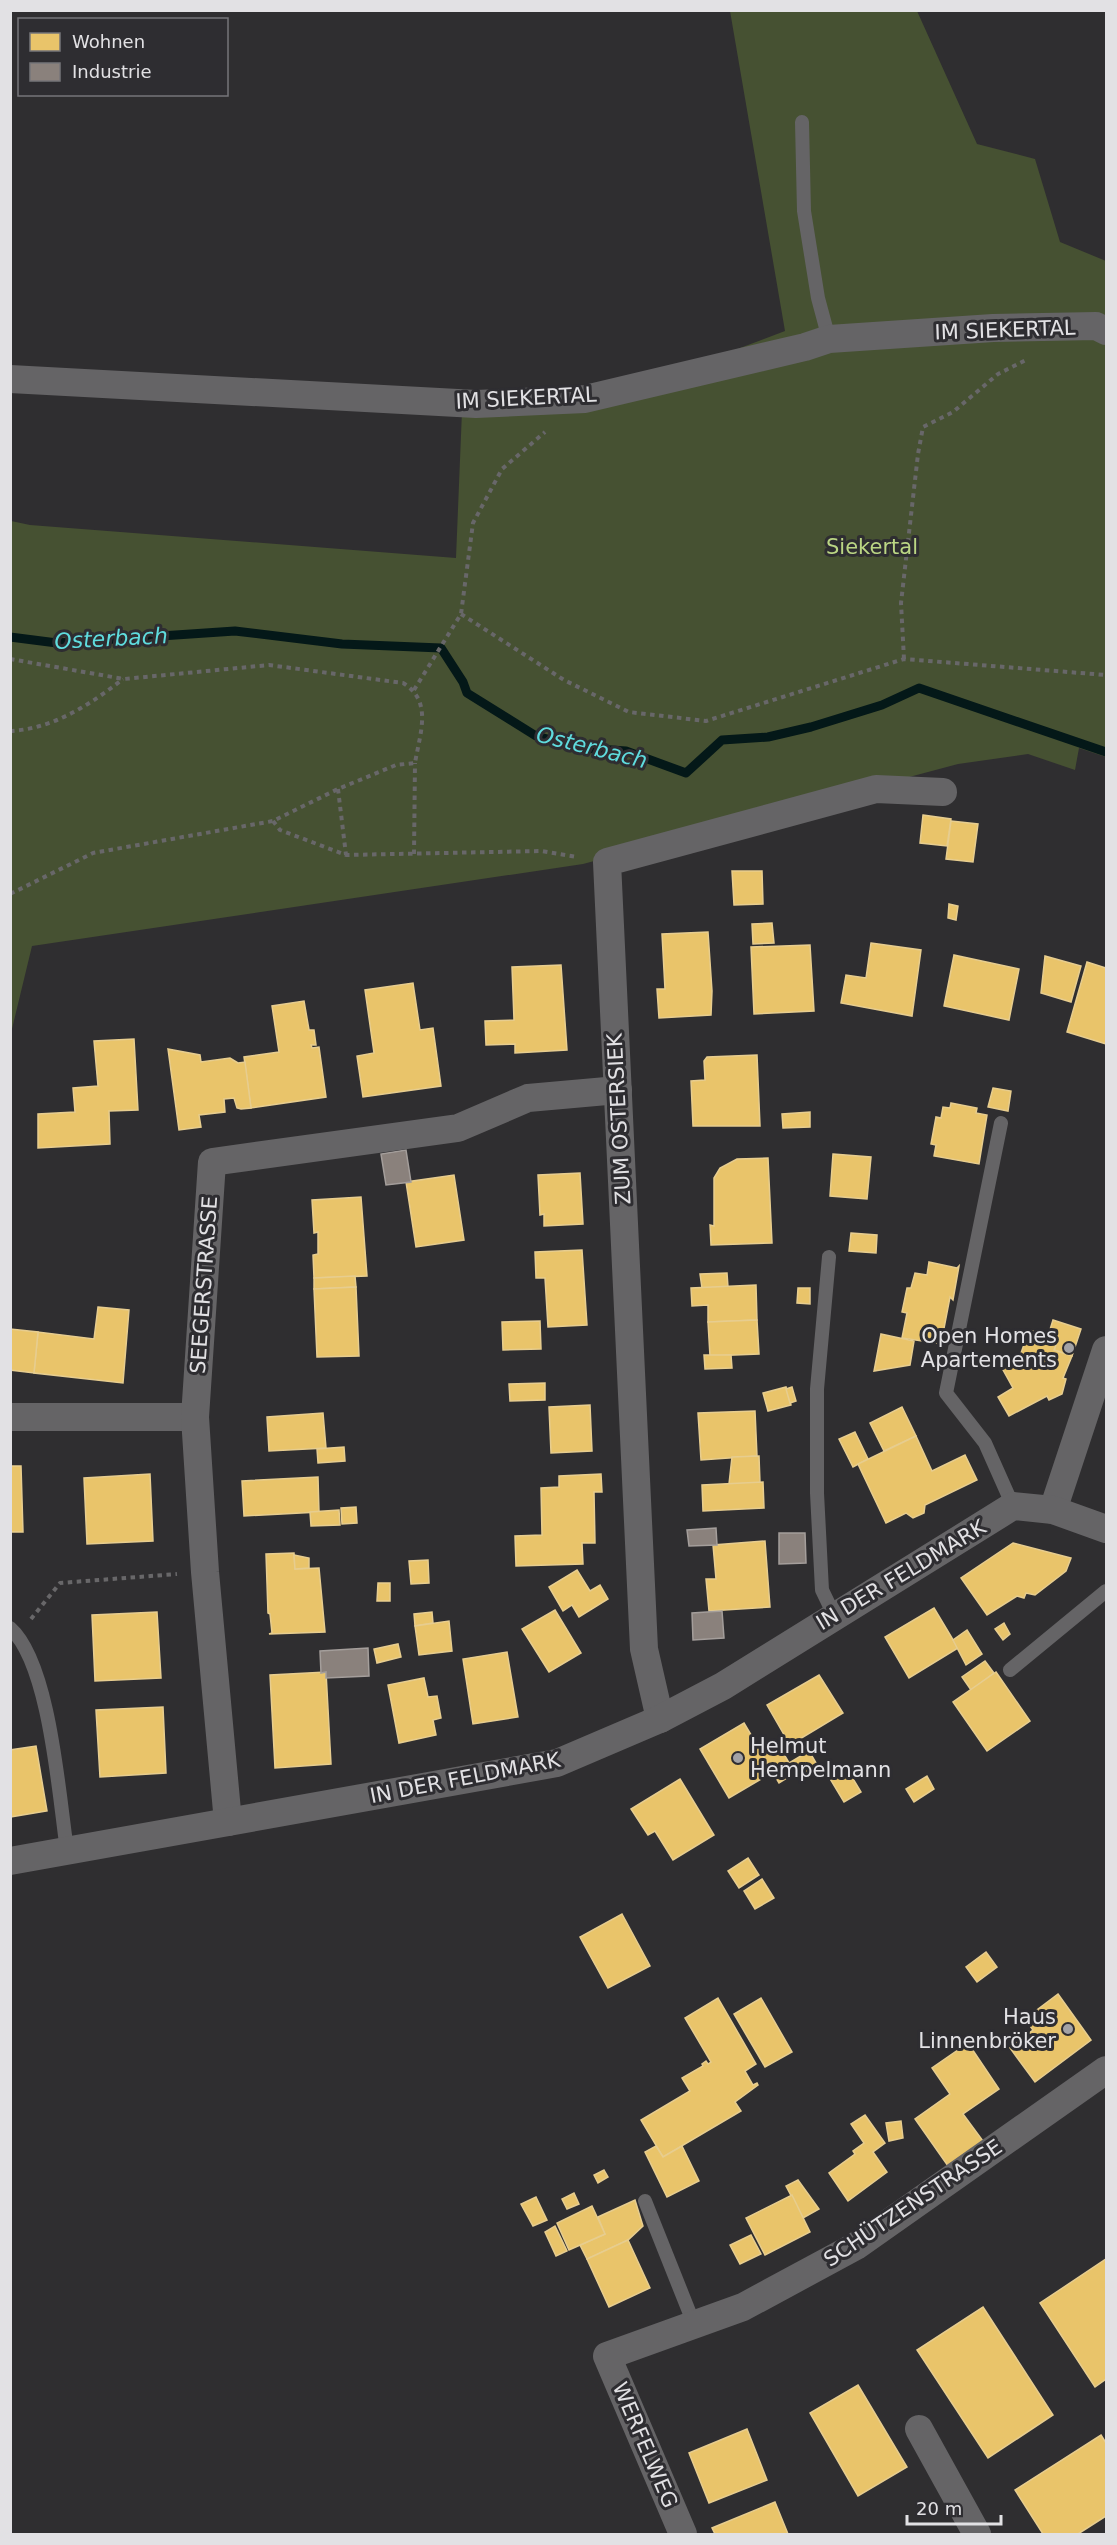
<svg xmlns="http://www.w3.org/2000/svg" width="1117" height="2545" viewBox="0 0 1117 2545" font-family="'DejaVu Sans',sans-serif">
	<style>
		.green { fill: #465132 }
		.homes { fill: #e9c46a; stroke: #e7cd8f; stroke-width: 1.5 }
		.industry { fill: #8a817c; stroke: #a49e9b; stroke-width: 1.5 }
		.lines { fill: none; stroke-linecap: round; stroke-linejoin: round }
		.stream { stroke: #041818; stroke-width: 9 }
		.path { stroke: #686769; stroke-width: 4; stroke-dasharray: 4.5 4.5; stroke-linecap: butt }
		.service { stroke: #656466; stroke-width: 14 }
		.minor { stroke: #656466; stroke-width: 28 }
		.poi-dot { fill: #a3a2a5; stroke: #2e2d31; stroke-width: 2 }
		.labels { text-anchor: middle; stroke-width: 6; stroke-linejoin: round; paint-order: stroke }
		.street-label { font-size: 21px; fill: #e2e1e4; stroke: #2e2d31 }
		.park-label { font-size: 21px; fill: #bbd684; stroke: #2e2d31 }
		.poi-label { font-size: 21px; fill: #e2e1e4; stroke: #2e2d31; text-anchor: end }
		.water-label { font-size: 22px; font-style: italic; fill: #5fdcde; stroke: #2e2d31 }
	</style>
	<rect width="100%" height="100%" fill="#2f2e30"/>
	<!-- green -->
	<path class="green" d="M730 11H917L977 144 1035 159 1060 242 1106 261V757L1079 748 1075 770 1028 754 958 764 583 864 32 946 11 1033V521L30 525 456 558 462 411 631 389 785 331Z"/>
	<!-- homes -->
	<g class="homes">
		<path d="M923 815 951 819 947 846 920 843Z"/>
		<path d="M951 821 978 824 973 862 946 859Z"/>
		<path d="M732 871H762L763 904 734 905Z"/>
		<path d="M949 904 958 906 956 920 948 918Z"/>
		<path d="M772 923 774 943 753 944 752 924Z"/>
		<path d="M708 932 712 991 711 1015 659 1018 657 989H665L662 934Z"/>
		<path d="M871 943 921 950 912 1016 841 1003 846 975 866 978Z"/>
		<path d="M810 945 814 1011 754 1014 751 947Z"/>
		<path d="M954 955 1019 969 1009 1020 944 1006Z"/>
		<path d="M1045 956 1081 966 1071 1002 1041 993Z"/>
		<path d="M1087 962 1106 968V1044L1067 1032Z"/>
		<path d="M561 965 567 1050 515 1053V1044L486 1045 485 1021 514 1020 512 967Z"/>
		<path d="M413 983 420 1030 433 1028 441 1086 363 1097 357 1056 374 1053 365 990Z"/>
		<path d="M304 1001 309 1030H314L316 1045H311L312 1048 319 1047 326 1097 251 1108 244 1057 279 1052 272 1006Z"/>
		<path d="M134 1039 138 1110 109 1111 110 1144 38 1148V1114L75 1112 73 1088 98 1086 94 1041Z"/>
		<path d="M168 1049 200 1055 201 1062 230 1058 238 1063 245 1062 251 1108 241 1109 237 1108 234 1098 224 1099 225 1112 199 1115 201 1127 179 1130Z"/>
		<path d="M757 1055 760 1126H693L691 1081 705 1080 704 1061 707 1057Z"/>
		<path d="M993 1088 1011 1091 1008 1111 988 1107Z"/>
		<path d="M951 1103 977 1108 976 1113 987 1115 979 1164 934 1156 936 1145 931 1144 936 1117 941 1118 943 1107 950 1108Z"/>
		<path d="M810 1112V1127L783 1128 782 1114Z"/>
		<path d="M833 1154 871 1157 867 1199 830 1196Z"/>
		<path d="M768 1158 772 1243 711 1245 710 1225 714 1226V1178L720 1168 737 1159Z"/>
		<path d="M580 1173 583 1224 544 1226V1214L540 1215 538 1175Z"/>
		<path d="M454 1175 464 1240 416 1247 406 1182Z"/>
		<path d="M361 1197 367 1276 314 1278 313 1255 318 1254V1232L314 1233 312 1200Z"/>
		<path d="M851 1233 877 1235 876 1253 849 1251Z"/>
		<path d="M582 1250 587 1325 548 1327 545 1278H536L535 1252Z"/>
		<path d="M929 1262 957 1268 959 1266 953 1300 950 1297 941 1344 902 1338 907 1313 902 1312 907 1288H911L915 1273 927 1275Z"/>
		<path d="M727 1273 728 1287 702 1288 700 1274Z"/>
		<path d="M355 1276 356 1287 314 1289V1278Z"/>
		<path d="M756 1285 757 1320 708 1322V1305L692 1306 691 1288Z"/>
		<path d="M356 1287 359 1356 317 1357 314 1289Z"/>
		<path d="M798 1288H810V1304L797 1303Z"/>
		<path d="M98 1307 129 1310 123 1383 34 1373 38 1332 94 1339Z"/>
		<path d="M757 1320 759 1354 710 1356 708 1322Z"/>
		<path d="M1053 1320 1081 1329 1072 1356 1054 1350 1058 1339 1048 1336Z"/>
		<path d="M540 1321 541 1349 503 1350 502 1322Z"/>
		<path d="M10 1329 38 1332 34 1373 10 1370Z"/>
		<path d="M1029 1330 1058 1339 1054 1350 1072 1356 1063 1378 1066 1379 1062 1394 1049 1400 1047 1396 1009 1416 998 1397 1013 1388 1002 1368 1019 1359Z"/>
		<path d="M881 1334 914 1341 910 1365 874 1371Z"/>
		<path d="M704 1355H731L732 1368 705 1369Z"/>
		<path d="M545 1383V1400L510 1401 509 1384Z"/>
		<path d="M786 1387 791 1405 768 1411 763 1393Z"/>
		<path d="M792 1387 796 1401 790 1403 786 1389Z"/>
		<path d="M590 1405 592 1451 551 1453 549 1407Z"/>
		<path d="M902 1407 916 1436 884 1451 870 1423Z"/>
		<path d="M755 1411 757 1456 701 1460 698 1413Z"/>
		<path d="M323 1413 326 1448 269 1451 267 1417Z"/>
		<path d="M855 1432 868 1459 853 1467 839 1439Z"/>
		<path d="M916 1436 932 1471 965 1455 977 1480 925 1505 924 1513 913 1518 906 1513 886 1523 858 1464Z"/>
		<path d="M344 1447 345 1461 318 1463 317 1449Z"/>
		<path d="M759 1456 760 1483 729 1484 732 1457Z"/>
		<path d="M10 1466H21L23 1532H10Z"/>
		<path d="M150 1474 153 1541 87 1544 84 1478Z"/>
		<path d="M601 1474 602 1492H594L595 1543H582L583 1564 516 1566 515 1536 542 1535 541 1488 559 1487V1476Z"/>
		<path d="M318 1477 319 1512 244 1516 242 1481Z"/>
		<path d="M763 1482 764 1508 703 1511 702 1485Z"/>
		<path d="M356 1507 357 1523 342 1524 341 1508Z"/>
		<path d="M339 1510 340 1525 311 1526 310 1512Z"/>
		<path d="M765 1541 770 1607 709 1611 706 1579H716L713 1545Z"/>
		<path d="M1013 1543 1071 1558 1066 1571 1035 1595 1026 1593 1024 1598 1017 1596 987 1615 961 1578Z"/>
		<path d="M294 1553 295 1569 319 1568 325 1632 269 1634 272 1633 270 1614 268 1613 266 1554Z"/>
		<path d="M294 1555 309 1558V1568L295 1569Z"/>
		<path d="M428 1560 429 1583 411 1584 409 1561Z"/>
		<path d="M577 1570 590 1591 600 1585 608 1599 579 1617 572 1605 563 1611 549 1587Z"/>
		<path d="M378 1583H390V1601H377Z"/>
		<path d="M934 1608 958 1648 909 1678 885 1637Z"/>
		<path d="M555 1610 581 1653 549 1672 522 1629Z"/>
		<path d="M157 1612 161 1678 95 1681 92 1615Z"/>
		<path d="M432 1612 433 1623 415 1626 414 1614Z"/>
		<path d="M449 1621 452 1651 419 1655 415 1626Z"/>
		<path d="M1004 1623 1010 1634 1003 1640 995 1629Z"/>
		<path d="M967 1630 982 1654 966 1665 953 1640Z"/>
		<path d="M398 1644 401 1657 377 1663 374 1649Z"/>
		<path d="M507 1652 518 1717 473 1724 463 1659Z"/>
		<path d="M985 1661 994 1673 971 1690 962 1677Z"/>
		<path d="M326 1672 331 1764 275 1768 270 1675Z"/>
		<path d="M996 1672 1030 1721 987 1751 953 1702Z"/>
		<path d="M819 1675 843 1713 790 1745 767 1705Z"/>
		<path d="M424 1678 428 1697 437 1696 441 1718 433 1720 436 1735 399 1743 388 1685Z"/>
		<path d="M163 1707 166 1773 100 1777 96 1710Z"/>
		<path d="M744 1723 773 1772 729 1798 700 1749Z"/>
		<path d="M778 1744 795 1773 779 1783 762 1754Z"/>
		<path d="M36 1746 47 1811 10 1817V1750Z"/>
		<path d="M809 1751 819 1768 800 1780 789 1763Z"/>
		<path d="M846 1767 861 1792 844 1802 829 1777Z"/>
		<path d="M927 1776 934 1789 914 1802 906 1789Z"/>
		<path d="M680 1779 714 1835 673 1860 655 1831 648 1835 631 1809Z"/>
		<path d="M748 1858 759 1875 739 1888 728 1871Z"/>
		<path d="M762 1879 774 1898 755 1909 744 1891Z"/>
		<path d="M622 1914 650 1966 608 1988 580 1937Z"/>
		<path d="M986 1952 997 1967 977 1982 966 1967Z"/>
		<path d="M1058 1994 1091 2040 1035 2082 1010 2048 1033 2030 1025 2019Z"/>
		<path d="M718 1998 756 2064 745 2071 753 2085 757 2083 758 2085 735 2102 741 2111 663 2157 641 2120 690 2091 682 2078 703 2066 702 2064 706 2061 708 2064 711 2062 685 2018Z"/>
		<path d="M761 1998 792 2052 765 2067 734 2014Z"/>
		<path d="M968 2043 999 2089 963 2114 983 2141 948 2166 915 2119 950 2094 932 2068Z"/>
		<path d="M865 2115 885 2143 873 2152 887 2172 848 2201 829 2173 855 2154 853 2151 864 2143 851 2124Z"/>
		<path d="M901 2121 903 2138 889 2141 886 2123Z"/>
		<path d="M656 2146 663 2157 682 2146 699 2181 667 2197 645 2152Z"/>
		<path d="M604 2170 608 2177 598 2183 594 2175Z"/>
		<path d="M798 2180 819 2209 803 2218 786 2186Z"/>
		<path d="M574 2193 579 2204 567 2209 562 2199Z"/>
		<path d="M792 2195 810 2232 765 2255 746 2218Z"/>
		<path d="M536 2197 547 2220 533 2226 521 2204Z"/>
		<path d="M635 2200 643 2226 628 2240 587 2259 580 2245 605 2234 598 2217Z"/>
		<path d="M592 2206 605 2234 569 2250 557 2223Z"/>
		<path d="M555 2226 567 2251 556 2256 545 2232Z"/>
		<path d="M751 2235 761 2254 740 2264 730 2245Z"/>
		<path d="M628 2240 650 2288 609 2307 587 2259Z"/>
		<path d="M1106 2259V2379L1095 2387 1040 2303Z"/>
		<path d="M983 2307 1053 2415 988 2458 917 2350Z"/>
		<path d="M858 2385 907 2467 858 2496 810 2413Z"/>
		<path d="M747 2429 767 2480 709 2503 689 2453Z"/>
		<path d="M1101 2435 1106 2443V2516L1078 2534H1043L1015 2490Z"/>
		<path d="M775 2502 788 2534H715L712 2528Z"/>
	</g>
	<!-- industry -->
	<g class="industry">
		<path d="M406 1150 411 1182 386 1185 381 1154Z"/>
		<path d="M716 1528 717 1545 689 1546 687 1530Z"/>
		<path d="M779 1533H805L806 1563 779 1564Z"/>
		<path d="M722 1611 724 1638 693 1640 692 1613Z"/>
		<path d="M368 1648 369 1676 326 1678V1672L321 1673 320 1651Z"/>
	</g>
	<g class="lines">
		<!-- stream -->
		<path class="stream" d="M10 637 57 643 235 631 342 644 441 648 463 682 467 693 536 736 582 748 626 751 686 773 722 740 768 737 811 727 882 705 919 688 1106 752"/>
		<!-- path -->
		<g class="path">
			<path d="M461 614 564 680 629 712 706 721 904 659 1106 675"/>
			<path d="M10 659 124 679 269 665 403 683C433 701 420 733 415 763L396 765 338 789 273 821 93 853 10 894"/>
			<path d="M904 659 901 603 918 454 923 427 953 412 998 374 1028 359"/>
			<path d="M414 690 461 614 473 523 502 469 545 432"/>
			<path d="M10 731C53 729 91 704 123 679"/>
			<path d="M338 789 346 855"/>
			<path d="M273 821 280 830 346 855 541 851 577 857"/>
			<path d="M414 854 415 763"/>
			<path d="M31 1619 60 1583 177 1574"/>
		</g>
		<!-- service -->
		<g class="service">
			<path d="M802 122 804 211 818 298 829 339"/>
			<path d="M1001 1123 946 1393 985 1443 1013 1506"/>
			<path d="M829 1257 817 1389V1493L822 1590 834 1615"/>
			<path d="M10 1628C50 1663 59 1797 67 1850"/>
			<path d="M1010 1670 1106 1591"/>
			<path d="M645 2201 694 2324"/>
		</g>
		<!-- minor -->
		<g class="minor">
			<path d="M10 379 476 404 585 399 805 347 829 339 993 328 1096 326 1106 331"/>
			<path d="M10 1417H195"/>
			<path d="M1053 1510 1106 1350"/>
			<path d="M660 1719 644 1649 607 862 876 789 943 792"/>
			<path d="M228 1822 205 1572 195 1417 212 1162 458 1128 528 1098 618 1090"/>
			<path d="M10 1861 557 1763 660 1719 723 1686 1013 1506 1053 1510 1106 1529"/>
			<path d="M919 2429 977 2534"/>
			<path d="M683 2534 607 2356 743 2307 856 2246 1106 2070"/>
		</g>
	</g>
	<!-- markers -->
	<g class="poi-dot">
		<circle cx="1069" cy="1348" r="6"/>
		<circle cx="738" cy="1758" r="6"/>
		<circle cx="1068" cy="2029" r="6"/>
	</g>
	<g class="labels">
		<!-- street labels -->
		<g class="street-label">
			<text transform="translate(1005 330) rotate(-2)" y="7">IM SIEKERTAL</text>
			<text transform="translate(526 398) rotate(-3)" y="7">IM SIEKERTAL</text>
			<text transform="translate(619 1119) rotate(-93)" y="7">ZUM OSTERSIEK</text>
			<text transform="translate(204 1285) rotate(-86)" y="7">SEEGERSTRASSE</text>
			<text transform="translate(901 1575) rotate(-31)" y="7">IN DER FELDMARK</text>
			<text transform="translate(465 1778) rotate(-11)" y="7">IN DER FELDMARK</text>
			<text transform="translate(913 2203) rotate(-34)" y="7">SCHÜTZENSTRASSE</text>
			<text transform="translate(645 2445) rotate(67)" y="7">WERFELWEG</text>
		</g>
		<!-- park labels -->
		<g class="park-label">
			<text x="872" y="554">Siekertal</text>
		</g>
		<!-- poi labels -->
		<g class="poi-label">
			<text x="1057" y="1343">Open Homes<tspan x="1057" dy="24">Apartements</tspan></text>
			<text x="750" y="1753" text-anchor="start">Helmut<tspan x="750" dy="24">Hempelmann</tspan></text>
			<text x="1056" y="2024">Haus<tspan x="1056" dy="24">Linnenbröker</tspan></text>
		</g>
		<!-- water labels -->
		<g class="water-label">
			<text transform="translate(111 638) rotate(-3)" y="8">Osterbach</text>
			<text transform="translate(592 747) rotate(14)" y="8">Osterbach</text>
		</g>
	</g>
	<!-- border -->
	<rect width="1117" height="2545" fill="none" stroke="#e2e1e4" stroke-width="24"/>
	<!-- legend -->
	<rect x="18" y="18" width="210" height="78" fill="#2e2d31" stroke="#767579" stroke-width="1.5"/>
	<rect x="30" y="33" width="30" height="18" fill="#e9c46a" stroke="#767579" stroke-width="1.5"/>
	<text x="72" y="48" font-size="18" fill="#e2e1e4">Wohnen</text>
	<rect x="30" y="63" width="30" height="18" fill="#8a817c" stroke="#767579" stroke-width="1.5"/>
	<text x="72" y="78" font-size="18" fill="#e2e1e4">Industrie</text>
	<!-- scale -->
	<path d="M907 2515v9h94v-9" fill="none" stroke="#e2e1e4" stroke-width="3"/>
	<text x="916" y="2515" font-size="18" fill="#e2e1e4" stroke="#2e2d31" stroke-width="4.5" paint-order="stroke">20 m</text>
</svg>
